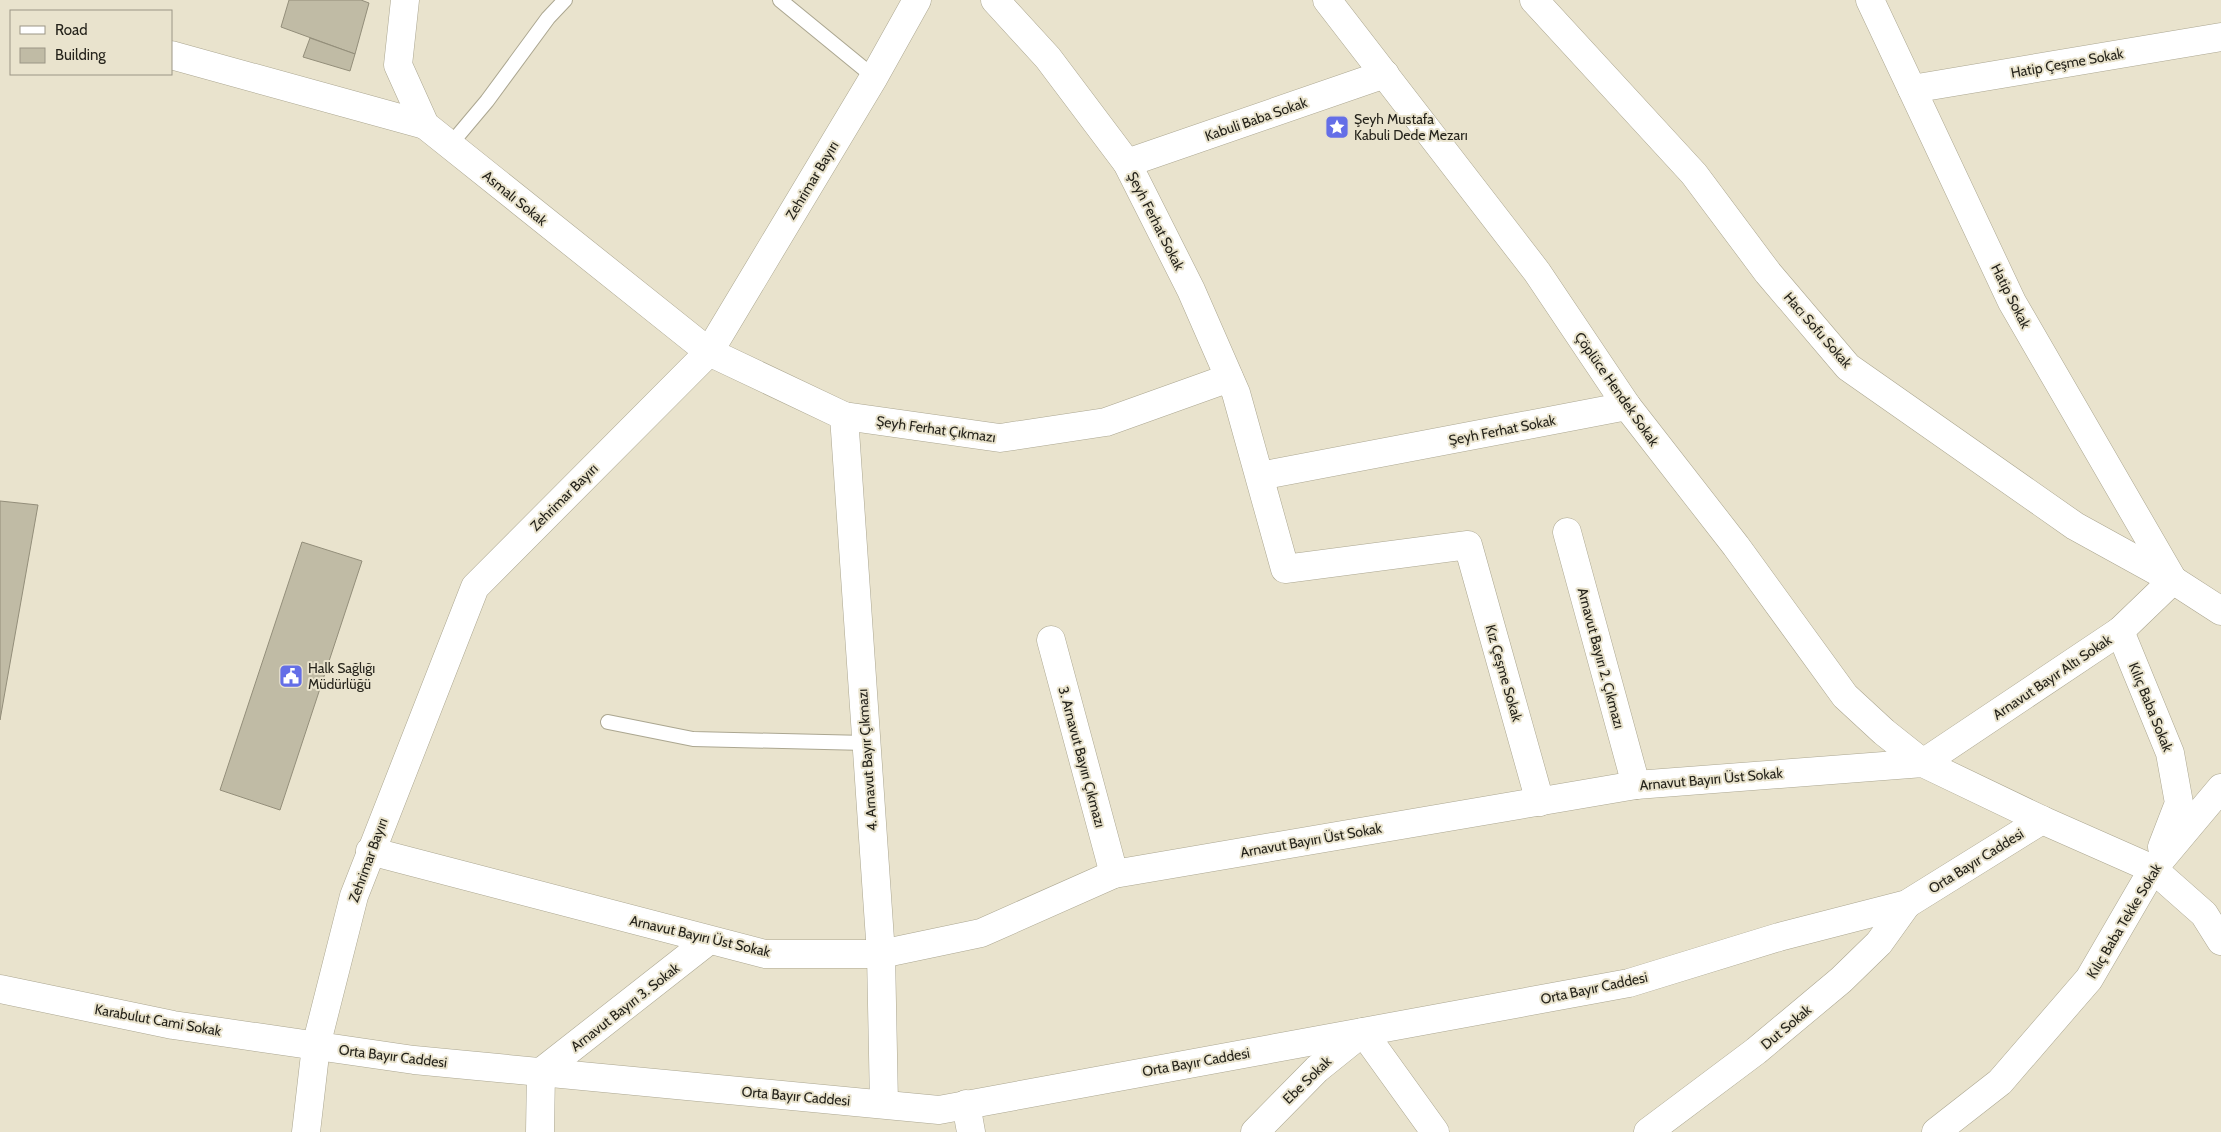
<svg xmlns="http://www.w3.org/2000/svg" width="2221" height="1132" viewBox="0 0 2221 1132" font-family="Cabin,sans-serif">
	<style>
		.building { fill: #c0bba5; stroke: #938e7a }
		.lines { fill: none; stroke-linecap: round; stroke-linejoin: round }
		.service-casing { stroke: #aba690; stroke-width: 16 }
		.minor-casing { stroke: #aba690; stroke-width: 29 }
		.service { stroke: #fff; stroke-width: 14 }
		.minor { stroke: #fff; stroke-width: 28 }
		.labels { text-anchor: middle; stroke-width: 4; stroke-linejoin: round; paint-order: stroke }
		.street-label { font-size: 14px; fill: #25231b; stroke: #e9e3cd }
		.poi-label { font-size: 14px; fill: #25231b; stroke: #e9e3cd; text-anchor: start }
	</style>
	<rect width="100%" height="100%" fill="#e9e3cd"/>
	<!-- building -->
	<g class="building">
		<path d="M289 0H361L369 3 355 54 281 27Z"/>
		<path d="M310 38 355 54 350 71 303 57Z"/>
		<path d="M0 501 38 505 0 720Z"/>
		<path d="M302 542 362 561 280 810 220 790Z"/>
	</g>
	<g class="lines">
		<!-- service casing -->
		<g class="service-casing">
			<g id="service">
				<path d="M780 0 874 77"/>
				<path d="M450 145 487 101 548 18 565 0"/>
				<path d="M608 722 693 739 866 743"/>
			</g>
		</g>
		<!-- minor casing -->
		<g class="minor-casing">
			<g id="minor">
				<path d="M405 0 398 65 425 125 709 352 844 416 1000 438 1106 422 1229 378"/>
				<path d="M995 0 1048 58 1127 163 1191 290 1236 393 1285 569 1468 545 1540 802"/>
				<path d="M1327 0 1537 272 1627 406 1736 546 1845 696 1884 732 1923 763"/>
				<path d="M1534 0 1694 174 1768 273 1848 367 2075 526 2173 580 2221 611"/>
				<path d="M1870 0 2012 302 2173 580"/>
				<path d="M171 55 425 125"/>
				<path d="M1912 89 2221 37"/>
				<path d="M1127 163 1385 74"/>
				<path d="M844 416 881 954 884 1104"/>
				<path d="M1260 476 1627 406"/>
				<path d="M1567 532 1636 785"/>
				<path d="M2120 631 2170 753 2179 803 2162 847"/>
				<path d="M1051 640 1114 874"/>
				<path d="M1923 763 2120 631 2173 580"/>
				<path d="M370 851 765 954H881L981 933 1114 874 1636 785 1923 763 2042 820 2153 869 2204 914 2221 941"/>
				<path d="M0 989 173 1025 414 1060 939 1110 1629 983 1779 937 1907 904 2042 820"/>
				<path d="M966 1104 971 1132"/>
				<path d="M306 1132 316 1046 354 896 475 587 709 352 874 77 917 0"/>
				<path d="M540 1132 541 1072 708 941"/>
				<path d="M1255 1132 1317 1069 1363 1032 1435 1132"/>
				<path d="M1648 1132 1756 1051 1841 980 1879 943 1907 904"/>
				<path d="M1936 1132 2000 1082 2089 979 2153 869 2221 788"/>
			</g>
		</g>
		<!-- service -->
		<use href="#service" class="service"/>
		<!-- minor -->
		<use href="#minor" class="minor"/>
	</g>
	<!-- icons -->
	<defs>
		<g id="sight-square" transform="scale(1.25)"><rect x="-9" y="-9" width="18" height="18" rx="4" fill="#646ee7" stroke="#e9e3cd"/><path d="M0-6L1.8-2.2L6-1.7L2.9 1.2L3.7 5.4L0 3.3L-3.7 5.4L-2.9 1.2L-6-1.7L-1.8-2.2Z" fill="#fff"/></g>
		<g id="civic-square" transform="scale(1.25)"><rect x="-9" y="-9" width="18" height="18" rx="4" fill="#646ee7" stroke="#e9e3cd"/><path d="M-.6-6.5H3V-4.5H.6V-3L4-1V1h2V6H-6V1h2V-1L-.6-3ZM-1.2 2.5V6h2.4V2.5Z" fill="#fff"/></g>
	</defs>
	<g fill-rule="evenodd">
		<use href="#sight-square" x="1337" y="127"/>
		<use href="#civic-square" x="291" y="676"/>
	</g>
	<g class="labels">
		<!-- street labels -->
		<g class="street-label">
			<text transform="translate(2067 63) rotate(-10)" y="5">Hatip Çeşme Sokak</text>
			<text transform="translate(1256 119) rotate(-19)" y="5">Kabuli Baba Sokak</text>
			<text transform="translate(812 180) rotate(-59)" y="5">Zehrimar Bayırı</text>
			<text transform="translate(515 198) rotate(39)" y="5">Asmalı Sokak</text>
			<text transform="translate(1156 221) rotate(63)" y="5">Şeyh Ferhat Sokak</text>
			<text transform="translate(2011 296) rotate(63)" y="5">Hatip Sokak</text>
			<text transform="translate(1818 330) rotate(49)" y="5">Hacı Sofu Sokak</text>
			<text transform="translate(1617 389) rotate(55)" y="5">Çöplüce Hendek Sokak</text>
			<text transform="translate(936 429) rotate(8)" y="5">Şeyh Ferhat Çıkmazı</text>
			<text transform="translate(1502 430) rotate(-11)" y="5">Şeyh Ferhat Sokak</text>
			<text transform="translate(564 497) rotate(-45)" y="5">Zehrimar Bayırı</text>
			<text transform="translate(1601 658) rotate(75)" y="5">Arnavut Bayırı 2. Çıkmazı</text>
			<text transform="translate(1504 673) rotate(74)" y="5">Kız Çeşme Sokak</text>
			<text transform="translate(2052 677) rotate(-34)" y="5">Arnavut Bayır Altı Sokak</text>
			<text transform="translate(2151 707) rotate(68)" y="5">Kılıç Baba Sokak</text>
			<text transform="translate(1082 757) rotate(75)" y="5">3. Arnavut Bayırı Çıkmazı</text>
			<text transform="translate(867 760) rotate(-94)" y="5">4. Arnavut Bayır Çıkmazı</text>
			<text transform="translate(1711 779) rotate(-5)" y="5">Arnavut Bayırı Üst Sokak</text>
			<text transform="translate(1311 840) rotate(-10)" y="5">Arnavut Bayırı Üst Sokak</text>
			<text transform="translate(368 860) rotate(-70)" y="5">Zehrimar Bayırı</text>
			<text transform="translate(1976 861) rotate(-32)" y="5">Orta Bayır Caddesi</text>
			<text transform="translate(2124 921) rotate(-59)" y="5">Kılıç Baba Tekke Sokak</text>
			<text transform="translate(700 936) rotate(13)" y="5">Arnavut Bayırı Üst Sokak</text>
			<text transform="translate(1594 988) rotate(-12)" y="5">Orta Bayır Caddesi</text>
			<text transform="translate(625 1007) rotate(-38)" y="5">Arnavut Bayırı 3. Sokak</text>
			<text transform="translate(158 1020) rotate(10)" y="5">Karabulut Cami Sokak</text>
			<text transform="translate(1786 1027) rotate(-40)" y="5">Dut Sokak</text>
			<text transform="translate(393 1056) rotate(7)" y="5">Orta Bayır Caddesi</text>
			<text transform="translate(1196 1062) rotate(-10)" y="5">Orta Bayır Caddesi</text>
			<text transform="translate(1307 1080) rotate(-44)" y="5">Ebe Sokak</text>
			<text transform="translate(796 1096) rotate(5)" y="5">Orta Bayır Caddesi</text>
		</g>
		<!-- poi labels -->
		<g class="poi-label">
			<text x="1354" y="124">Şeyh Mustafa<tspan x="1354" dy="16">Kabuli Dede Mezarı</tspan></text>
			<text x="308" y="673">Halk Sağlığı<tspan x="308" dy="16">Müdürlüğü</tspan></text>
		</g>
	</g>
	<!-- legend -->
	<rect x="10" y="10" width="162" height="65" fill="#e9e3cd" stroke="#9b9686"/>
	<rect x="20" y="26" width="25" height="8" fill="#ffffff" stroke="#9b9686"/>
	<text x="55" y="35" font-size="15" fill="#25231b">Road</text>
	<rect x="20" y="48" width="25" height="15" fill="#c0bba5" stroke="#9b9686"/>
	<text x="55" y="60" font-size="15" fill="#25231b">Building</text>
</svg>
